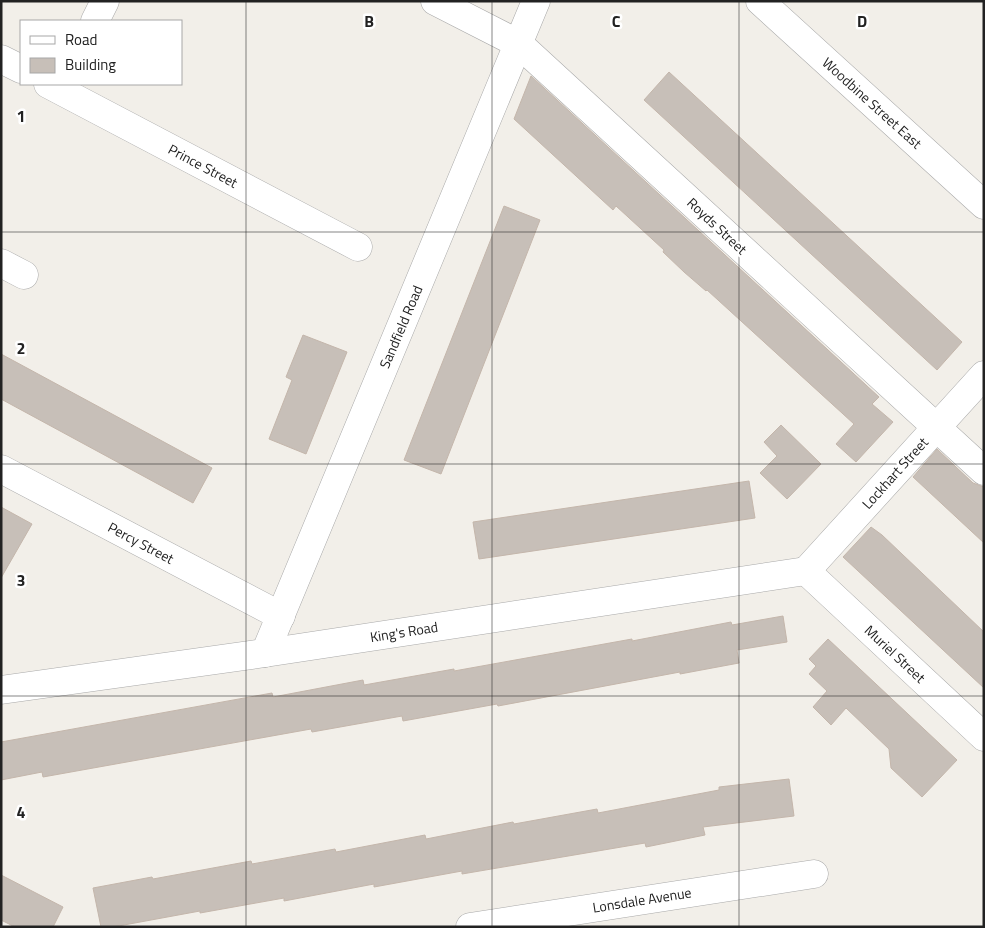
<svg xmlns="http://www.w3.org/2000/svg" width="985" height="928" viewBox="0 0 985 928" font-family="'Titillium Web',sans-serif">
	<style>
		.building { fill: #c7bfb8; stroke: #c4b6ab }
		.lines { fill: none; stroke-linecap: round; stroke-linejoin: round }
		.minor-casing { stroke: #a9a9a9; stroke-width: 29 }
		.minor { stroke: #fff; stroke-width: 28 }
		.grid { fill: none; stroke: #222; stroke-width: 1; stroke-opacity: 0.55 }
		.labels { text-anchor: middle; stroke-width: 5; stroke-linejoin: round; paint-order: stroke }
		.street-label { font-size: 14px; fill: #222; stroke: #fff }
		.grid-label { font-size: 16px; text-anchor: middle; font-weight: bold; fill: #222; stroke: #fff; stroke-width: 5; stroke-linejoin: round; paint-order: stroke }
	</style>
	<rect width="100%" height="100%" fill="#f2efe9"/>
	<!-- building -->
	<g class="building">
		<path d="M669 72 962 342 937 370 644 100Z"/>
		<path d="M531 76 879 397 872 404 893 422 856 462 836 444 854 424 707 290 706 291 684 272 663 252 664 250 616 206 613 210 514 119Z"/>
		<path d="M504 206 540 220 441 474 404 460Z"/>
		<path d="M303 335 347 352 306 454 269 439 292 380 286 377Z"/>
		<path d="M1 354 212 468 193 503 1 399Z"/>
		<path d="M781 425 821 464 787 499 760 473 777 456 764 442Z"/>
		<path d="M937 449 973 483 984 487V543L913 477Z"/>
		<path d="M749 481 755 518 479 559 473 522Z"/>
		<path d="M1 507 32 524 1 578Z"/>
		<path d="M871 527 882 535 984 632V688L843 557Z"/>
		<path d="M783 616 787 642 737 650 739 663 680 674V672L498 706 497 704 403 721 402 716 312 732 311 729 43 777 42 772 1 780V742L272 693 273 697 363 680 364 685 454 669V671L632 639V641L731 622 732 625Z"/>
		<path d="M828 639 957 760 922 797 891 768 889 749 846 708 831 725 813 707 827 691 809 674 816 666 809 659Z"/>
		<path d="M789 779 794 816 703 827 705 835 646 847 645 843 462 874V871L374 887V884L284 901V898L200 913V911L113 927H101L93 888 152 877 153 879 251 861 252 864 335 849 336 852 425 835 426 839 513 822 514 824 597 809 598 813 719 790V787Z"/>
		<path d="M1 875 63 907 53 927H15L1 920Z"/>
	</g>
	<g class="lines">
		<!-- minor casing -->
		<g class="minor-casing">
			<g id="minor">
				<path d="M435 1 519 44 984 471"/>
				<path d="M760 1 984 205"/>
				<path d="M95 21 105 1"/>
				<path d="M1 59 21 69"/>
				<path d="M48 84 358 247"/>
				<path d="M1 263 24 275"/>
				<path d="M1 469 281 616"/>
				<path d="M806 571 984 375"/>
				<path d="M806 571 984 737"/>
				<path d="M265 653 536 1"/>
				<path d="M1 690 265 653 806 571"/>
				<path d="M470 927 814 874"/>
			</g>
		</g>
		<!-- minor -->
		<use href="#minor" class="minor"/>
	</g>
	<!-- grid -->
	<path class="grid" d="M246 1V927M492 1V927M739 1V927M1 232H984M1 464H984M1 696H984"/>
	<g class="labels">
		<!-- street labels -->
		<g class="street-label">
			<text transform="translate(872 103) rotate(42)" y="5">Woodbine Street East</text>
			<text transform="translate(203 166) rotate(28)" y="5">Prince Street</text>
			<text transform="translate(717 226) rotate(43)" y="5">Royds Street</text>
			<text transform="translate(401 327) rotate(-67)" y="5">Sandfield Road</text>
			<text transform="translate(895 473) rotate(-48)" y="5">Lockhart Street</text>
			<text transform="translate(141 543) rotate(28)" y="5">Percy Street</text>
			<text transform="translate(404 632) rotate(-9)" y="5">King's Road</text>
			<text transform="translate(895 654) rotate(43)" y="5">Muriel Street</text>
			<text transform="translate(642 900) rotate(-9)" y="5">Lonsdale Avenue</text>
		</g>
	</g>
	<g class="grid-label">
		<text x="369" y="27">B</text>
		<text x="616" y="27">C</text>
		<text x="862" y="27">D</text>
		<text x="21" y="122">1</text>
		<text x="21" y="354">2</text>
		<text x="21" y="586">3</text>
		<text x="21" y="818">4</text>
	</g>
	<!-- border -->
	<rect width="985" height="928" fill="none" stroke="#222222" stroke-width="5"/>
	<!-- legend -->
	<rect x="20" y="20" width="162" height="65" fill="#ffffff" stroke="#a7a7a7"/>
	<rect x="30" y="36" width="25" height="8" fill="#ffffff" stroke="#a7a7a7"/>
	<text x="65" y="45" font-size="15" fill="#222222">Road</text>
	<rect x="30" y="58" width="25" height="15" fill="#c7bfb8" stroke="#a7a7a7"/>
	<text x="65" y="70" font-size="15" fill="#222222">Building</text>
</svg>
